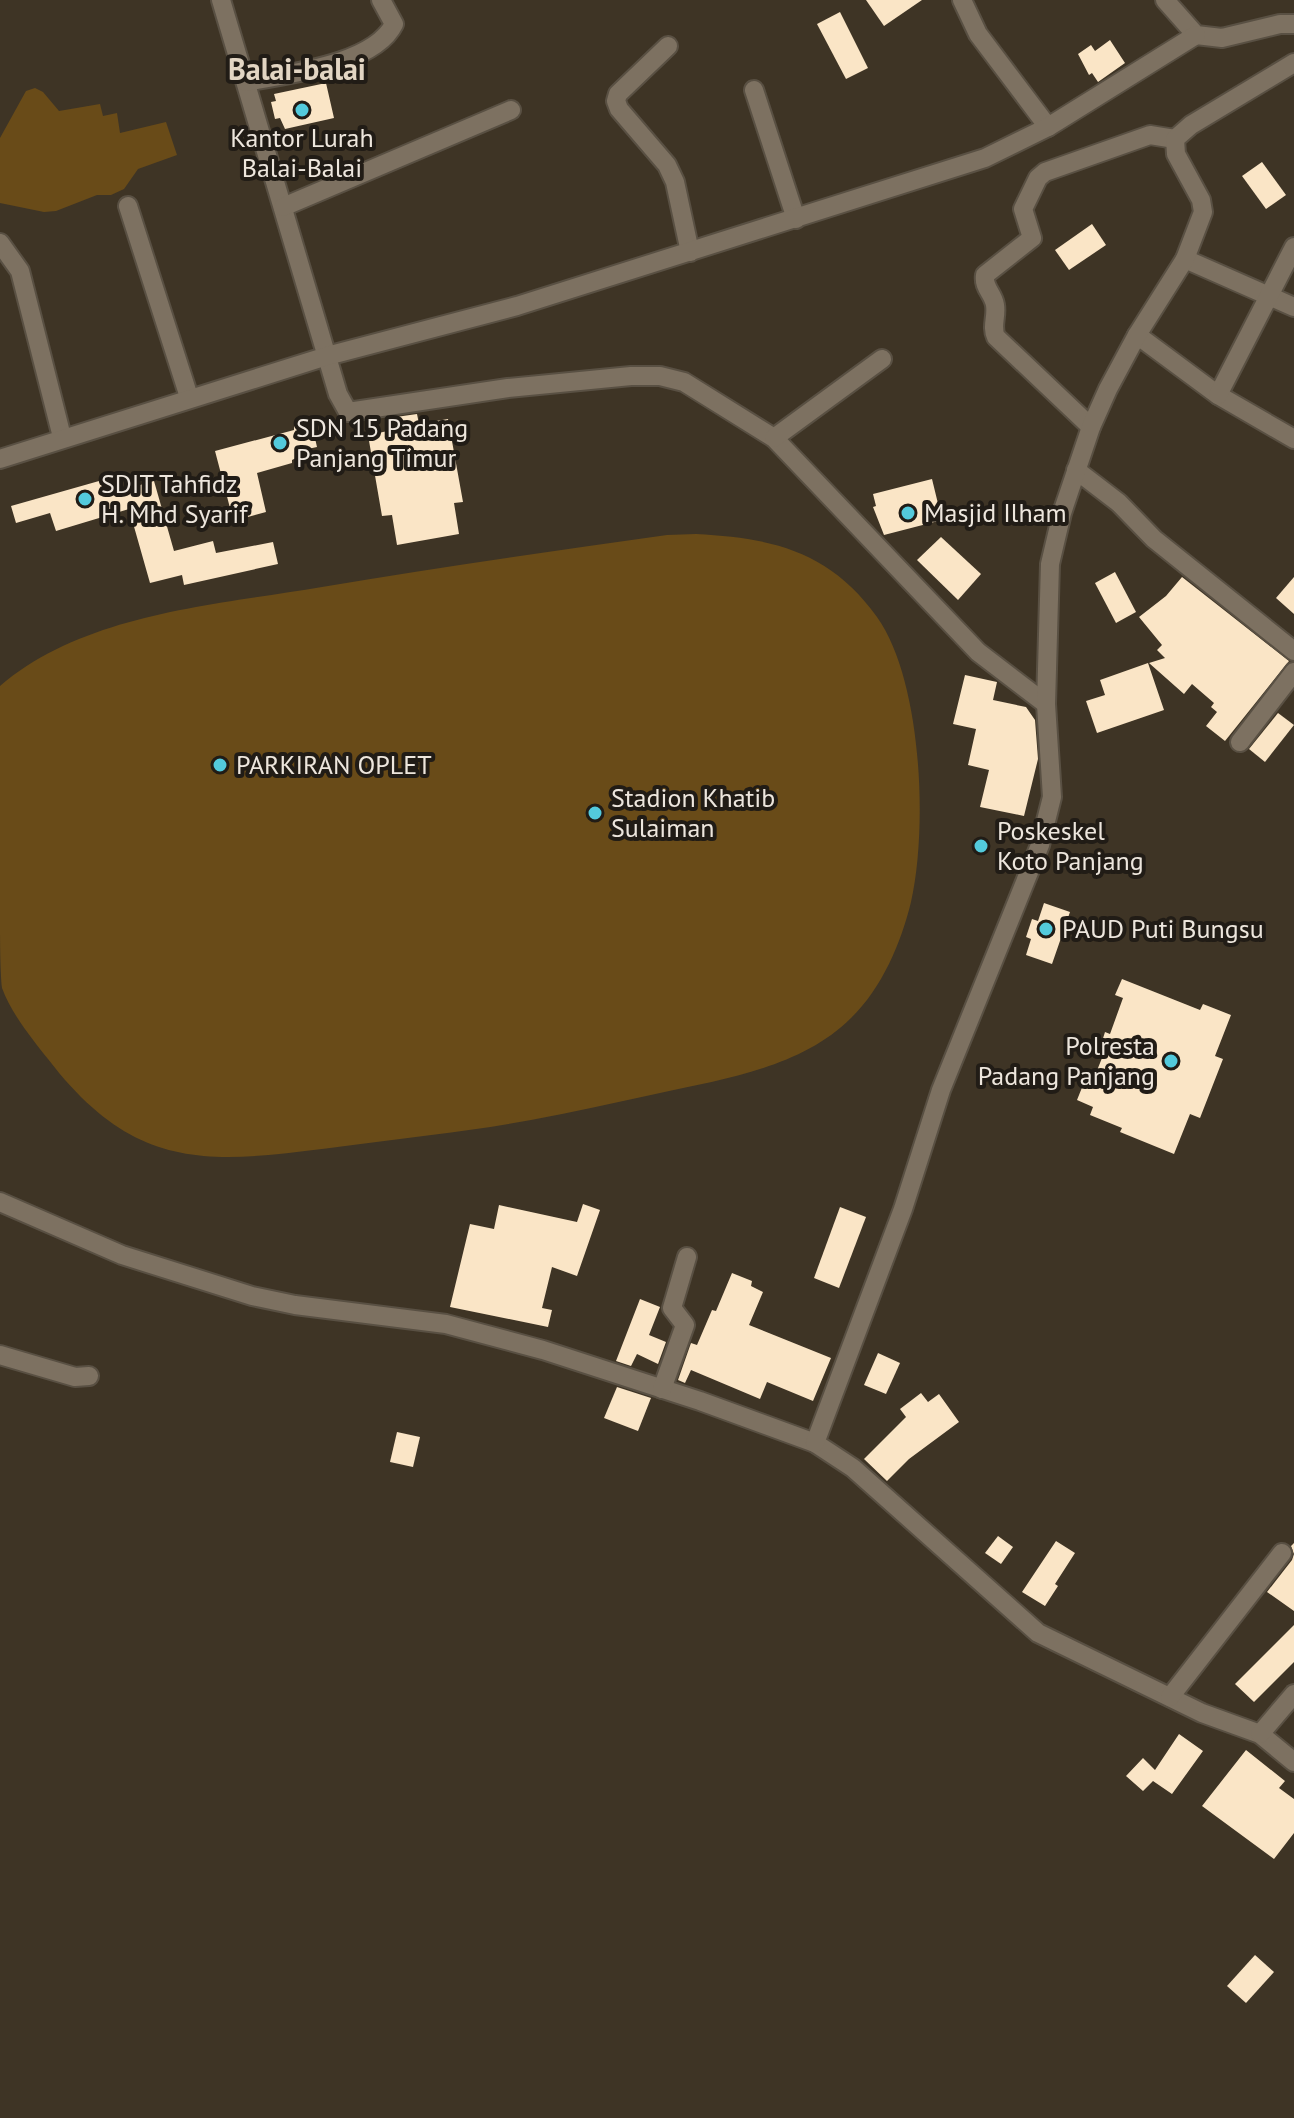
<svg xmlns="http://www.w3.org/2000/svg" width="1294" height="2118" viewBox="0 0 1294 2118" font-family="'PT Sans',sans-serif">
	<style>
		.green { fill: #694b18 }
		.building { fill: #fae5c6 }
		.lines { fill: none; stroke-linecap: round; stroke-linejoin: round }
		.minor-casing { stroke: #595043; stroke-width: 22 }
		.minor { stroke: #7d7161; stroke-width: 18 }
		.poi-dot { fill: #53cadc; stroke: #211c16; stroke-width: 3 }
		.labels { text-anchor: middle; stroke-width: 8; stroke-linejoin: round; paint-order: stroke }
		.poi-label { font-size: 26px; fill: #ede6dd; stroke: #211c16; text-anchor: start }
		.quarter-label { font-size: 30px; font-weight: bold; fill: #e2d5c3; stroke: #211c16 }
	</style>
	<rect width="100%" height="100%" fill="#3e3425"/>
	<!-- green -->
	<g class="green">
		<path d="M35 88 43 92 59 111 100 104 103 116 117 113 120 133 166 122 177 155 138 169 124 189 111 195H97L56 211 44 212 0 203V138L26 91Z"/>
		<path d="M696 534C772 538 830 551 877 617 922 680 928 828 911 902 901 943 882 988 851 1018 802 1067 725 1079 660 1093 617 1102 574 1112 531 1120 472 1131 412 1137 353 1145 218 1162 140 1179 48 1059 32 1039 11 1013 2 988 0 970 0 933 0 913 0 837 0 762 0 686 85 613 216 605 322 587 437 568 551 551 667 535Z"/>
	</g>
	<!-- building -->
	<g class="building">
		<path d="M866 0H922L884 26Z"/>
		<path d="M840 12 868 68 846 79 817 24Z"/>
		<path d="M1110 40 1125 63 1098 82 1092 73 1089 75 1078 54 1091 45 1095 51Z"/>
		<path d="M326 83 334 118 285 129 280 118 275 119 271 102 276 101 274 94Z"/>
		<path d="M1262 162 1286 195 1266 209 1242 176Z"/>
		<path d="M1092 224 1106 245 1069 270 1055 250Z"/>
		<path d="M417 414 419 424 448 419 463 502 454 503 459 534 397 545 392 515 382 516 368 435 398 429 396 417Z"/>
		<path d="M311 421 317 447 303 450 304 454 292 460V463L257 473 266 512 237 520 234 507 230 508 215 451 294 430V425Z"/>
		<path d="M932 479 942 520 884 535 873 507 876 506 873 494Z"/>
		<path d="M99 481 100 485 109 482 112 493 154 481 174 551 213 541 216 553 273 542 278 564 184 585 182 575 150 583 129 509 56 531 50 513 16 523 11 506Z"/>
		<path d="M941 537 981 574 958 600 917 560Z"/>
		<path d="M1115 572 1136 612 1116 623 1095 583Z"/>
		<path d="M1182 577 1289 661 1225 741 1206 726 1217 712 1211 707 1214 703 1192 684 1184 694 1149 663 1165 658 1157 650 1162 645 1139 617 1166 596Z"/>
		<path d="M1294 577V614L1276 598Z"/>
		<path d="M1148 663 1164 710 1097 733 1086 701 1105 695 1100 680Z"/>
		<path d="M965 675 997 682 993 700 1026 707 1035 720 1038 759 1024 816 980 807 989 770 968 765 976 729 953 724Z"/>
		<path d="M1278 713 1294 725 1265 762 1249 749Z"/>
		<path d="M1044 903 1070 912 1052 964 1026 955 1031 939 1026 937 1032 919 1038 921Z"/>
		<path d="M1122 979 1200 1010 1203 1004 1231 1015 1215 1056 1223 1059 1200 1118 1190 1114 1174 1154 1120 1132 1122 1128 1090 1115 1093 1107 1077 1100 1083 1085 1090 1088 1104 1053 1099 1051 1105 1032 1110 1034 1123 998 1115 995Z"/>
		<path d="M583 1204 600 1210 577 1276 552 1267 542 1308 552 1310 548 1327 450 1307 470 1224 494 1229 499 1205 577 1222Z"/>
		<path d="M840 1207 866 1217 839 1288 814 1278Z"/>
		<path d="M732 1273 752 1281 751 1286 763 1292 749 1325 831 1358 813 1401 767 1382 760 1399 691 1370 685 1383 678 1380 691 1343 697 1345 712 1310 716 1311Z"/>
		<path d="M640 1299 660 1307 649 1335 666 1342 658 1364 637 1354 631 1366 616 1361Z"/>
		<path d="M878 1353 900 1363 886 1394 864 1385Z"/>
		<path d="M617 1387 651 1398 638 1431 604 1418Z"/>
		<path d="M921 1393 928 1402 939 1394 959 1422 909 1459 887 1481 864 1459 906 1417 900 1409Z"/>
		<path d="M397 1432 420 1437 413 1467 390 1462Z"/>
		<path d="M998 1536 1013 1547 1001 1564 985 1553Z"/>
		<path d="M1056 1541 1075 1553 1055 1584 1058 1586 1045 1606 1022 1592Z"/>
		<path d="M1294 1543V1611L1267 1592 1292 1560 1294 1554 1291 1546Z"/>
		<path d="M1294 1625V1662L1254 1702 1235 1684Z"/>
		<path d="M1179 1734 1203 1751 1172 1794 1153 1781 1143 1791 1126 1776 1143 1758 1155 1770Z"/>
		<path d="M1246 1750 1285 1781 1279 1788 1294 1799V1833L1274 1859 1202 1806Z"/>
		<path d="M1255 1955 1274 1972 1246 2003 1227 1986Z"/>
	</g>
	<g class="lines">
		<!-- minor casing -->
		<g class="minor-casing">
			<g id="minor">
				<path d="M221 0 338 394 348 412 508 388 631 376H660L684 382 774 438 978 652 1046 704"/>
				<path d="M962 0 978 34 1048 127"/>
				<path d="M1165 0 1196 35 1222 38 1280 24H1294"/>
				<path d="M668 46 618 94 616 101 619 109 667 165 675 182 690 252"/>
				<path d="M246 82C286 74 374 65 394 24L381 0"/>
				<path d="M754 90 796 219"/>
				<path d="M128 206 189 397"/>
				<path d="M283 207 511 110"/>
				<path d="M0 243 20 271 62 437"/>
				<path d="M1185 259 1294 307"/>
				<path d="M1137 335 1218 395 1294 439"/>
				<path d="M1218 395 1294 247"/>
				<path d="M1091 427 996 337C991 326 997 317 995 305 993 293 983 288 985 275L1032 238 1023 209 1038 178 1045 172 1150 135 1175 139"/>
				<path d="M774 438 882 359"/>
				<path d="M0 459 327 356 517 306 985 158 1048 127 1196 35"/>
				<path d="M1076 470 1119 503 1154 539 1294 651"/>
				<path d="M1240 742 1294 672"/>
				<path d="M0 1202 122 1255 252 1296 295 1305 446 1324 543 1350 700 1401 815 1443 853 1468 1038 1633 1202 1713 1260 1734 1294 1762"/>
				<path d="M0 1355 75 1377 89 1376"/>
				<path d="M662 1389 685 1325 672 1308 687 1257"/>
				<path d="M815 1443 903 1209 941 1090 1040 845 1052 797 1046 704 1050 564 1062 513 1091 427 1108 389 1137 335 1185 259 1203 212 1201 200 1176 154 1175 139 1191 125 1294 63"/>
				<path d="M1170 1697 1282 1553"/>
				<path d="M1260 1734 1294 1694"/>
			</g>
		</g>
		<!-- minor -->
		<use href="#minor" class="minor"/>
	</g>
	<!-- markers -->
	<g class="poi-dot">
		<circle cx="302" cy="110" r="8"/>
		<circle cx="280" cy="443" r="8"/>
		<circle cx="85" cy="499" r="8"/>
		<circle cx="908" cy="513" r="8"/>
		<circle cx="220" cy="765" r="8"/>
		<circle cx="595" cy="813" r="8"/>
		<circle cx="981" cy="846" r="8"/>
		<circle cx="1046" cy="929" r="8"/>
		<circle cx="1171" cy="1061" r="8"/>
	</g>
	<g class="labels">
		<!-- poi labels -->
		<g class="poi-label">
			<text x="302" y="147" text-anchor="middle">Kantor Lurah<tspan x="302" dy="30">Balai-Balai</tspan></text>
			<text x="296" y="437">SDN 15 Padang<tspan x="296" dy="30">Panjang Timur</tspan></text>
			<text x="101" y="493">SDIT Tahfidz<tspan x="101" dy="30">H. Mhd Syarif</tspan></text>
			<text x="924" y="522">Masjid Ilham</text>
			<text x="236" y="774">PARKIRAN OPLET</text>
			<text x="611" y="807">Stadion Khatib<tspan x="611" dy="30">Sulaiman</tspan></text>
			<text x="997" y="840">Poskeskel<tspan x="997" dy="30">Koto Panjang</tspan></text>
			<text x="1062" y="938">PAUD Puti Bungsu</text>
			<text x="1155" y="1055" text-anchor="end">Polresta<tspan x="1155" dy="30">Padang Panjang</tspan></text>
		</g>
		<!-- quarter labels -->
		<g class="quarter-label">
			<text x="297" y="80">Balai-balai</text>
		</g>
	</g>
</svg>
